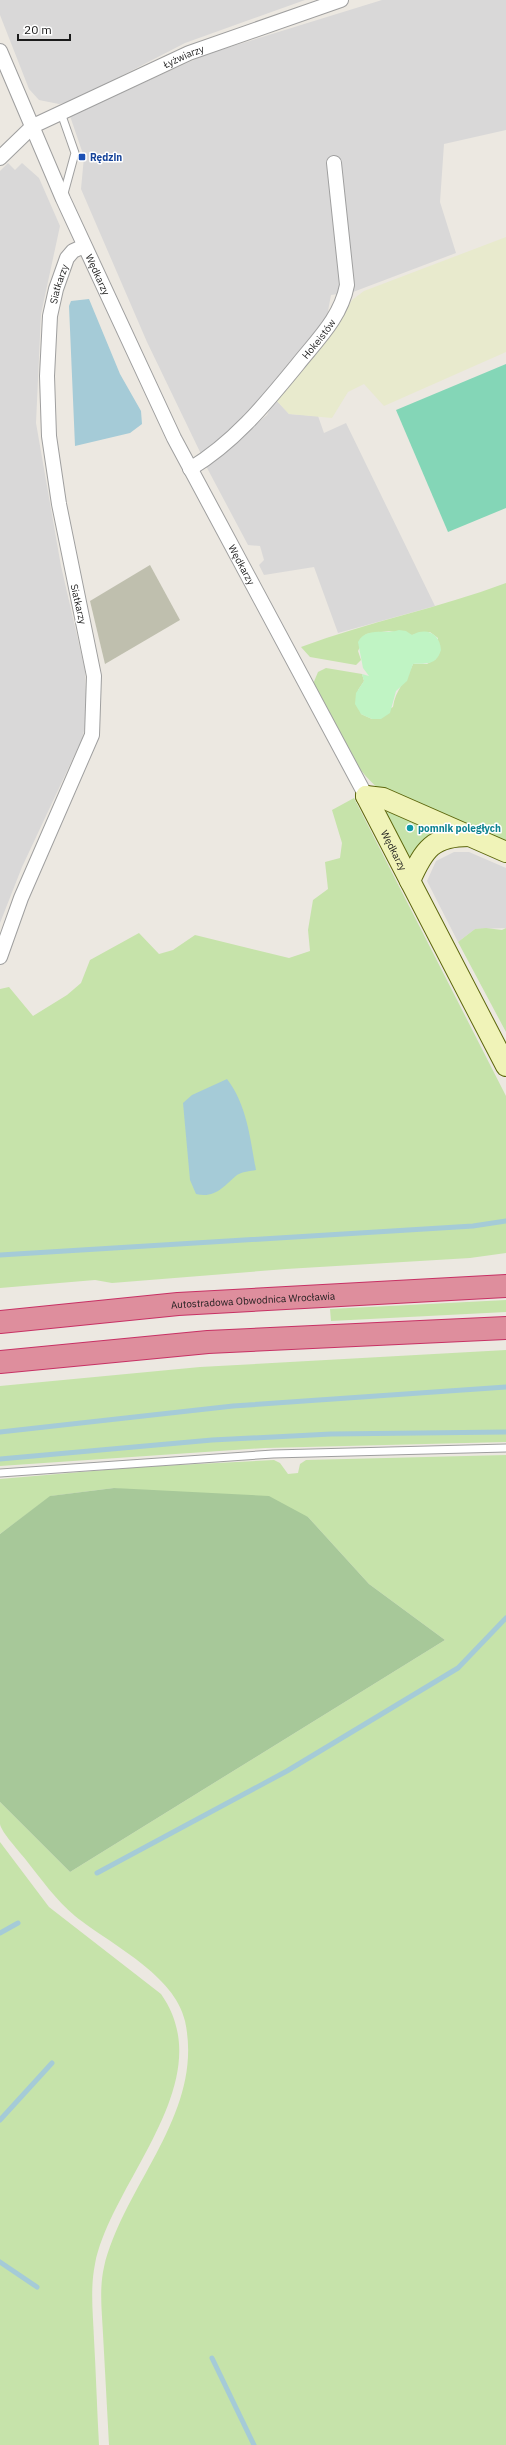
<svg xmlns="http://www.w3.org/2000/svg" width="506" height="2445" viewBox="0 0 506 2445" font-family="'IBM Plex Sans',sans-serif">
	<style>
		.residential { fill: #d9d8d8 }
		.construction { fill: #bfbfae }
		.farmland { fill: #e8eacd }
		.grass { fill: #c6e3aa }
		.forest { fill: #a7c899 }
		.park { fill: #c0f4c4 }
		.pitch { fill: #84d6b7 }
		.water { fill: #a5cbd7 }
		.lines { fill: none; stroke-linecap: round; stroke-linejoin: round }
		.stream { stroke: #a5cbd7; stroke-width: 5 }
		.lane-casing { stroke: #9f9f9f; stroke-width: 9 }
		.street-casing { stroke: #9f9f9f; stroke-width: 16 }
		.secondary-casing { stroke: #5d670d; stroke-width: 22 }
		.highway-casing { stroke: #c73164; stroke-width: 24 }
		.lane { stroke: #fff; stroke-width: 7 }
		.street { stroke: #fff; stroke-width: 14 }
		.secondary { stroke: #f0f3b8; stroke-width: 20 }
		.highway { stroke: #de8e9d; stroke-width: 22 }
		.transit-dot { fill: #1a4fb4; stroke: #fff; stroke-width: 1.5 }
		.culture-dot { fill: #0f9aa8; stroke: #fff; stroke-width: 1.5 }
		.labels { text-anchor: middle; stroke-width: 3; stroke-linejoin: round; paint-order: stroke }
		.street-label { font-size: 10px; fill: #1b1b1b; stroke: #fff }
		.transit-label { font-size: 10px; font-weight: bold; fill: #164399; stroke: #fff; text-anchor: start }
		.culture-label { font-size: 10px; font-weight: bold; fill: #0d838f; stroke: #fff; text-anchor: start }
	</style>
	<rect width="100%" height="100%" fill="#ece8e1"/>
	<!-- residential -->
	<g class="residential">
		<path d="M0 0H305L185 43 71 102 59 104 39 100 29 89 0 15Z"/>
		<path d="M382 0H506V130L444 144 440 202 456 253 353 292 331 295 326 322 232 431 201 454 147 342 81 189 84 157 70 116 207 54Z"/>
		<path d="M8 163 15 170 22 163 39 178 60 226 41 314 36 423 61 566 85 670 87 719 82 739 22 867 0 923V171Z"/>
		<path d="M275 399 289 414 318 416 324 433 346 423 435 606 338 633 314 567 264 575 259 565 264 560 260 546 248 545 206 466 267 415Z"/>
		<path d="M454 852H469L506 868V928L475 929 458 942 427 881 436 861Z"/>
	</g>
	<!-- construction -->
	<path class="construction" d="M150 565 180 620 105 664 90 601Z"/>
	<!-- farmland -->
	<path class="farmland" d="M506 237V352L384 406 364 384 348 392 332 418 289 414 275 399 333 331 352 300 364 291Z"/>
	<!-- grass -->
	<g class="grass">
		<path d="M506 583V846L386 794C351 771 332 720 313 684L318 672 326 668 362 674 364 681 358 690 361 714 372 719 393 707C395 690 407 680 413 664H427L436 659 438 638 430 632 412 635 389 631 366 634 358 651 361 660 356 665 310 657 301 647C368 622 439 608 506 583Z"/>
		<path d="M354 798 506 1096V1253L470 1258 286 1269 112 1283 95 1280 0 1288V989L9 987 33 1016 67 995 81 983 90 960 139 933 159 954 173 950 195 935 289 958 310 951 308 930 313 900 328 889 325 862 340 858 342 843 332 810Z"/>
		<path d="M389 810 436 831 409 857 385 813Z"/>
		<path d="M486 928 502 930 506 928V1032L458 942 475 929Z"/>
		<path d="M506 1300V1312L331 1321 330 1309Z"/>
		<path d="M506 1350V1442L265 1448 0 1466V1386L200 1367Z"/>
		<path d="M506 1455V2445H109C107 2408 105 2371 103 2334 102 2312 99 2289 104 2267 124 2184 205 2113 185 2021 175 1975 110 1944 75 1916 56 1900 41 1879 26 1860 20 1852 1 1832 0 1824 0 1817 0 1809 0 1802L70 1872 445 1640 369 1584 308 1517 114 1488 51 1496 0 1534V1479L139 1467 274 1460 280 1463 288 1474 298 1473 300 1464 306 1460Z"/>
		<path d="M0 1842 49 1907 161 1994C222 2081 112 2180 95 2264 90 2288 93 2314 94 2339 96 2374 97 2410 99 2445H0Z"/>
	</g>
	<!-- forest -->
	<path class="forest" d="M114 1488 269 1496 308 1517 369 1584 445 1640 70 1872 0 1802V1534L50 1496Z"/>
	<!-- park -->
	<path class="park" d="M399 630 406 631 412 635C426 627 440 633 441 650 436 666 426 663 413 664L407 681 396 691 390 713 381 719H372L365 716 361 714 355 704 356 693 364 681 362 674 369 676 363 668 358 642C366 626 386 635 399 630Z"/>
	<!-- pitch -->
	<path class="pitch" d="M506 364V508L448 532 396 410Z"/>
	<!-- water -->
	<g class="water">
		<path d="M89 299 120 374 141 411 142 424 130 433 75 446 69 306 71 301Z"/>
		<path d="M227 1079C247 1105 250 1138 256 1170 250 1171 242 1172 237 1175 224 1186 215 1199 196 1194L190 1180 183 1103 192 1095Z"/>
	</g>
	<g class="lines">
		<!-- stream -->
		<g class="stream">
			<path d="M0 1255 473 1226 506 1221"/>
			<path d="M0 1432 233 1406 506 1387"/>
			<path d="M0 1459 212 1440 331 1434 506 1432"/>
			<path d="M97 1873 287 1771 458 1668 506 1618"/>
			<path d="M0 1933 18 1923"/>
			<path d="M0 2120 52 2063"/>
			<path d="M0 2262 37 2287"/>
			<path d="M212 2358 254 2445"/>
		</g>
		<!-- lane casing -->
		<g class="lane-casing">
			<g id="lane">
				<path d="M61 113 75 153 63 197"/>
				<path d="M0 1473 273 1454 506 1448"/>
			</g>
		</g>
		<!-- street casing -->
		<g class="street-casing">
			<g id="street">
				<path id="s1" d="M0 51 63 199 174 438 366 796"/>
				<path id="s2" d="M0 158 33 126 189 53 341 0"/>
				<path id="s3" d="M190 469C235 442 266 403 298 364 318 339 341 317 347 285L334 163"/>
				<path id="s4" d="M0 957 21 898 92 735 94 676 59 504 49 436 47 376 50 316 56 289 67 258 73 251 84 246"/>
			</g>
		</g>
		<!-- secondary casing -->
		<g class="secondary-casing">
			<g id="secondary">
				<path id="s5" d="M366 796 506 1066"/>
				<path d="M366 796 383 798 506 852"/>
				<path d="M410 881C424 849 433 836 469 836"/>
			</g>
		</g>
		<!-- highway casing -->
		<g class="highway-casing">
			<g id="highway">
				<path id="s6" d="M0 1322 178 1304 506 1286"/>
				<path d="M0 1362 208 1342 506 1328"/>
			</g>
		</g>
		<!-- lane -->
		<use href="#lane" class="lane"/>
		<!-- street -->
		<use href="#street" class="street"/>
		<!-- secondary -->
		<use href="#secondary" class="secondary"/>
		<!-- highway -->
		<use href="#highway" class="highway"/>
	</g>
	<!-- markers -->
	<rect class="transit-dot" x="78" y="153" width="8" height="8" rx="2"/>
	<circle class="culture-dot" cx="410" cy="828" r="4"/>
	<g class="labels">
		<!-- street labels -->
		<g class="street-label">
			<text dy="4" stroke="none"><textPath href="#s2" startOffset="212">Łyżwiarzy</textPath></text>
			<text dy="4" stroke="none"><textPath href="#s1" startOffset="244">Wędkarzy</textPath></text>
			<text dy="4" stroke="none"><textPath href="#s4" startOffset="697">Siatkarzy</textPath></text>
			<text dy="4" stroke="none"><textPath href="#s3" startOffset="184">Hokeistów</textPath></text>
			<text dy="4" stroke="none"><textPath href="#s1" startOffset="568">Wędkarzy</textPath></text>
			<text transform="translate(79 604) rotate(77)" y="4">Siatkarzy</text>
			<text dy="4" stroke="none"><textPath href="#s5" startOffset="61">Wędkarzy</textPath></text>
			<text dy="4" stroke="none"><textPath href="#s6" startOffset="254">Autostradowa Obwodnica Wrocławia</textPath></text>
		</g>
		<!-- transit labels -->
		<g class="transit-label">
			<text x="90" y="161">Rędzin</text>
		</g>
		<!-- culture labels -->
		<g class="culture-label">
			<text x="418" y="832">pomnik poległych</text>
		</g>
	</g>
	<!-- scale -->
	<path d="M18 34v6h52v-6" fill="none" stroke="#1b1b1b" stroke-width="2"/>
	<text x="24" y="34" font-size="12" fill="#1b1b1b" stroke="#ffffff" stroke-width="3" paint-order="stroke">20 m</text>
</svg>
